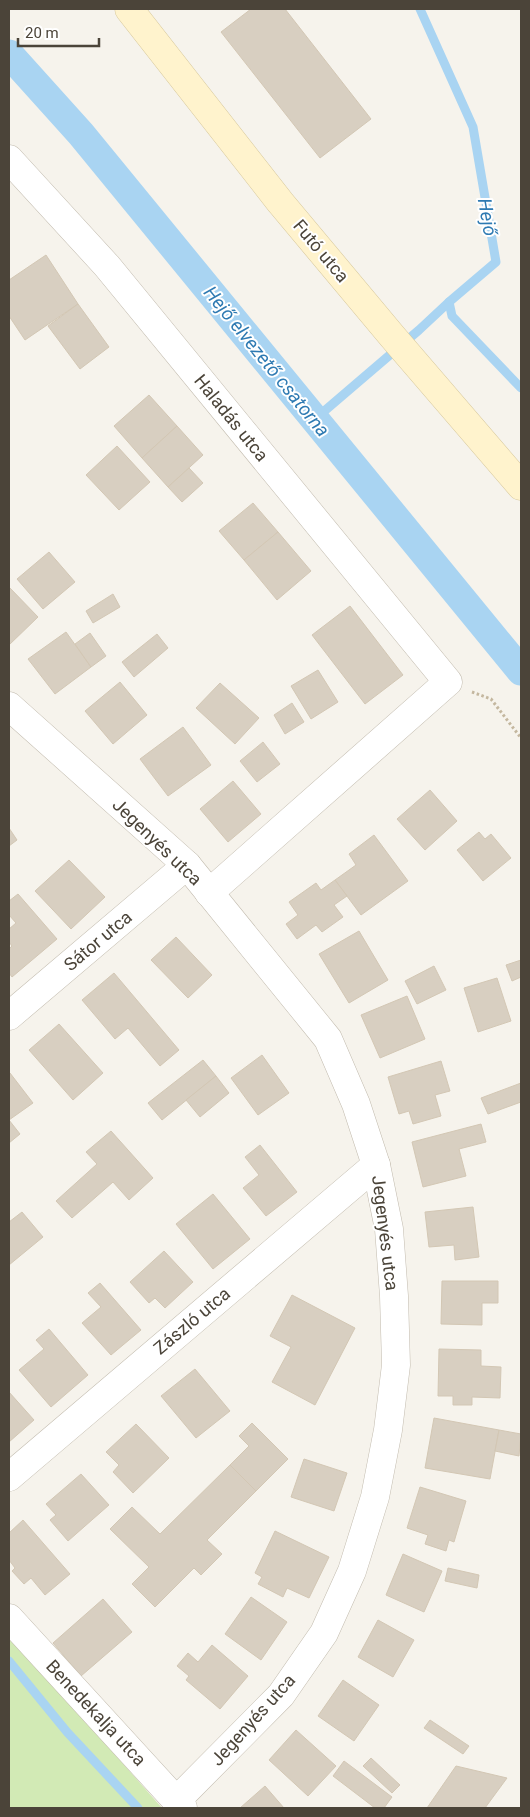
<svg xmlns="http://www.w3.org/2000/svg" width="530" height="1817" viewBox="0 0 530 1817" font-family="Roboto,sans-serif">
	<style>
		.green { fill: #d2eab5 }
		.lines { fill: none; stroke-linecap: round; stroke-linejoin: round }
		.stream { stroke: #a9d4f2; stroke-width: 9 }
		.canal { stroke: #a9d4f2; stroke-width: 29 }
		.building { fill: #d8cfc1; stroke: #d3c7b4 }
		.street-casing { stroke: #c2bbae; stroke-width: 29 }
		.secondary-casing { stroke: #d6c79b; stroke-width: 29 }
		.path { stroke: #c4b79f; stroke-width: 3; stroke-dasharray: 2.5 2.5; stroke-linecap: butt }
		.street { stroke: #fff; stroke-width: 28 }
		.secondary { stroke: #fff3cd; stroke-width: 28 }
		.labels { text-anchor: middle; stroke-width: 4; stroke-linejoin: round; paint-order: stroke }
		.street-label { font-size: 18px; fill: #4b4439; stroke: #fff }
		.water-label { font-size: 19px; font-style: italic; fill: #2e7ab2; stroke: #fff }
	</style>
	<rect width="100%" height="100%" fill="#f6f3ec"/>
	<!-- green -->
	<path class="green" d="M9 1634 162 1808H9Z"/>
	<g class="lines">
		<!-- stream -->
		<g class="stream">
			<path d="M420 9 473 127 496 262 449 302 452 316 521 388"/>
			<path d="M315 419 419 330 449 302"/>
			<path d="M9 1661 67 1732 138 1808"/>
		</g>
		<!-- canal -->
		<path class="canal" d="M9 54 81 134 521 671"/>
	</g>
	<!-- building -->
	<g class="building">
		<path d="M251 9H285L371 119 320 158 221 32Z"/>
		<path d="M46 255 78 304 25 340 9 316V280Z"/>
		<path d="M78 304 109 347 80 369 48 326Z"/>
		<path d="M149 395 177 426 142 458 114 426Z"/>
		<path d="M177 426 203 455 168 487 142 458Z"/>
		<path d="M117 446 150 482 119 510 86 475Z"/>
		<path d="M189 468 203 483 182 502 168 487Z"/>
		<path d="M253 503 278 532 244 560 219 531Z"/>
		<path d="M278 532 311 571 277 600 244 560Z"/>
		<path d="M49 552 75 582 43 609 17 579Z"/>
		<path d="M9 587 38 617 9 645Z"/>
		<path d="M113 594 120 607 93 623 86 611Z"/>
		<path d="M350 606 403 675 365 704 312 635Z"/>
		<path d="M66 632 91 667 55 694 28 659Z"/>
		<path d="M90 633 106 656 91 667 75 644Z"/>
		<path d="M157 634 168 648 134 677 122 662Z"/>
		<path d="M318 670 338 702 311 719 291 686Z"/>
		<path d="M120 682 147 715 113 744 85 711Z"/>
		<path d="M220 683 259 718 235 744 196 708Z"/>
		<path d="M292 703 304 722 285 734 274 715Z"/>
		<path d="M183 727 211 765 168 796 140 759Z"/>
		<path d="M263 742 280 764 257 782 240 761Z"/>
		<path d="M233 781 261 814 228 842 200 809Z"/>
		<path d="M430 790 457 821 425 850 397 819Z"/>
		<path d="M9 828 17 840 9 846Z"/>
		<path d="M479 832 485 839 491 834 511 858 483 881 457 850Z"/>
		<path d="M374 835 408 881 361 915 335 880 356 865 349 854Z"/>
		<path d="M69 860 105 897 71 929 35 891Z"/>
		<path d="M335 880 347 896 334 905 343 917 322 932 316 925 297 939 286 924 298 915 289 902 316 883 321 890Z"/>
		<path d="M18 894 57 939 12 977 9 973V949L12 946 9 942V929L16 923 9 915V901Z"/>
		<path d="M359 931 388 980 349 1003 319 954Z"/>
		<path d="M176 937 212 975 188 998 151 960Z"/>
		<path d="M521 960V977L512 981 506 965Z"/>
		<path d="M434 966 446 990 417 1004 405 981Z"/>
		<path d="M114 973 179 1050 160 1066 128 1028 115 1039 82 1000Z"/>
		<path d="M497 978 511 1021 478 1032 464 988Z"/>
		<path d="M407 996 425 1039 380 1058 361 1015Z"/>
		<path d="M59 1024 103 1073 73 1100 29 1050Z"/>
		<path d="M262 1055 289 1093 258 1115 231 1078Z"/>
		<path d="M203 1060 216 1076 162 1120 148 1103Z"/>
		<path d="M441 1061 450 1091 435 1095 441 1116 413 1124 409 1111 399 1114 388 1077Z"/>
		<path d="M9 1073H10L33 1103 9 1120 20 1134 9 1143Z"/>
		<path d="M216 1076 229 1093 200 1117 186 1100Z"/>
		<path d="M521 1083V1102L488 1114 481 1098Z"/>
		<path d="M481 1124 486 1142 459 1149 466 1176 423 1187 412 1142Z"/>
		<path d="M111 1131 153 1178 129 1200 113 1182 72 1218 56 1201 97 1164 86 1152Z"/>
		<path d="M260 1145 297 1192 266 1216 243 1188 259 1175 245 1157Z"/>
		<path d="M213 1194 250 1239 213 1269 176 1224Z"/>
		<path d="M473 1207 479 1257 455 1260 454 1245 429 1247 425 1212Z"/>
		<path d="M22 1212 43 1237 9 1265V1222Z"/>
		<path d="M164 1251 193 1282 165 1308 155 1298 149 1303 130 1282Z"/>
		<path d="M442 1281H498V1303H482V1325L441 1324Z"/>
		<path d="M100 1283 141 1330 111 1355 82 1323 101 1307 88 1293Z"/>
		<path d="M292 1295 355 1328 315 1405 272 1382 291 1347 270 1336Z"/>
		<path d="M49 1329 88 1375 51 1407 19 1370 44 1349 36 1340Z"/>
		<path d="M439 1349 481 1350V1366L501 1367 500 1398 472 1397V1405H453V1396H438Z"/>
		<path d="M195 1369 230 1411 196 1438 161 1396Z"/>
		<path d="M9 1392 34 1420 9 1442Z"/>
		<path d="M434 1418 499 1430 490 1479 425 1468Z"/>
		<path d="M252 1423 288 1459 256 1491 230 1465 249 1446 239 1436Z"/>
		<path d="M136 1424 169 1458 133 1493 113 1472 119 1465 106 1452Z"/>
		<path d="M499 1430 521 1434 519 1456 495 1451Z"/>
		<path d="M304 1459 347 1473 334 1511 291 1497Z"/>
		<path d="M230 1465 256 1491 207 1540 222 1554 201 1575 194 1568 155 1607 132 1584 149 1567 110 1529 132 1507 160 1534Z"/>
		<path d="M81 1474 109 1505 68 1541 50 1520 56 1515 46 1504Z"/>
		<path d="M420 1487 466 1501 454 1542 449 1540 446 1551 425 1544 428 1535 407 1528Z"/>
		<path d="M23 1520 70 1574 45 1595 31 1578 24 1584 12 1571 15 1568 9 1560V1533Z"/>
		<path d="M275 1531 329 1557 309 1598 287 1588 283 1597 258 1584 262 1577 255 1573Z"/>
		<path d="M403 1554 442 1571 424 1612 386 1595Z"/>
		<path d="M448 1568 479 1575 477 1588 445 1581Z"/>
		<path d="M251 1597 287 1622 261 1660 225 1634Z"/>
		<path d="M103 1599 132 1632 81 1676 53 1643Z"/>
		<path d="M378 1620 414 1640 393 1677 358 1657Z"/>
		<path d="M212 1645 248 1676 220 1709 186 1680 189 1676 177 1666 188 1653 198 1662Z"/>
		<path d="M343 1680 379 1705 354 1741 318 1716Z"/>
		<path d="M430 1720 469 1746 463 1754 424 1728Z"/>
		<path d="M296 1730 336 1766 308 1796 269 1760Z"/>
		<path d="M371 1758 400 1785 392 1793 363 1766Z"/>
		<path d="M344 1761 392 1797 384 1808H375L333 1776Z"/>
		<path d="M456 1766 507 1778 485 1808H427Z"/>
		<path d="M265 1786 284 1808H240Z"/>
	</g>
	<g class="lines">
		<!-- street casing -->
		<g class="street-casing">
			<g id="street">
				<path d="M9 159 107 266 448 682 209 893"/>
				<path d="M9 706 187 865 328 1039 356 1104 376 1165 389 1229 394 1296 396 1365 388 1430 375 1497 352 1571 324 1633 281 1695 176 1801"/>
				<path d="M9 1016 187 865"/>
				<path d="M9 1477 376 1165"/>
				<path d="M9 1618 183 1808"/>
			</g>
		</g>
		<!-- secondary casing -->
		<g class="secondary-casing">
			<path id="secondary" d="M129 9 280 202 392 336 521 486"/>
		</g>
		<!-- path -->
		<path class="path" d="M472 692 491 699 521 738"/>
		<!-- street -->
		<use href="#street" class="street"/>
		<!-- secondary -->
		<use href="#secondary" class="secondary"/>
	</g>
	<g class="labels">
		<!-- street labels -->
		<g class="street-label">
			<text transform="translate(321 251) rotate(50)" y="6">Futó utca</text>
			<text transform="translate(231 418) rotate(51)" y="6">Haladás utca</text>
			<text transform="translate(157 842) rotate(44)" y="6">Jegenyés utca</text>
			<text transform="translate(98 941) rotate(-40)" y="6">Sátor utca</text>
			<text transform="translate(385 1233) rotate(83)" y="6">Jegenyés utca</text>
			<text transform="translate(192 1321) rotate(-40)" y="6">Zászló utca</text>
			<text transform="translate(96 1713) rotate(47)" y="6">Benedekalja utca</text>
			<text transform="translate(253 1720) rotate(-48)" y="6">Jegenyés utca</text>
		</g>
		<!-- water labels -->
		<g class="water-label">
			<text transform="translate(488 217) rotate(80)" y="7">Hejő</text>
			<text transform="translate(267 361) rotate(51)" y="7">Hejő elvezető csatorna</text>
		</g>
	</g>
	<!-- border -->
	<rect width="530" height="1817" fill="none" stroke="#4b4439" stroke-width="20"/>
	<!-- scale -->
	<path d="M18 38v8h81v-8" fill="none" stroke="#4b4439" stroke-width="2.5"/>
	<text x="25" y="38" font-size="15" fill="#4b4439" stroke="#ffffff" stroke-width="4" paint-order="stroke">20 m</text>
</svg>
